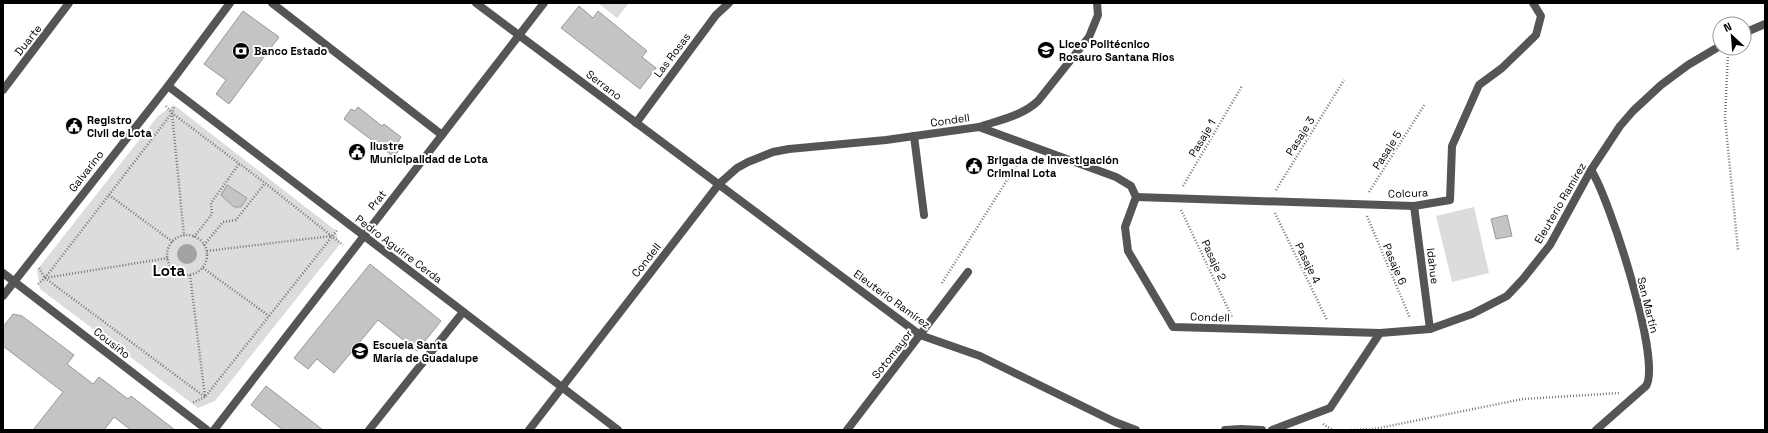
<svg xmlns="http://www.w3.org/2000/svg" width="1768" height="433" viewBox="0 0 1768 433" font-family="'Space Grotesk',sans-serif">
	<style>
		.green { fill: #dcdcdc }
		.water { fill: #a3a3a3 }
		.building { fill: #c4c4c4; stroke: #999 }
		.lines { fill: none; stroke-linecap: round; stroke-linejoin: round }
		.path { stroke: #777; stroke-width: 2.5; stroke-dasharray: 1 2; stroke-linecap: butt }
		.service { stroke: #555; stroke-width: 8 }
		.minor { stroke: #555; stroke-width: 8 }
		.labels { text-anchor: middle; stroke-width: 4; stroke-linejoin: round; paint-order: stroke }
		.street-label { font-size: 11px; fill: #000; stroke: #fff }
		.poi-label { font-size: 11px; font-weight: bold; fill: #000; stroke: #fff; text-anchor: start }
		.district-label { font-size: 15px; font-weight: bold; fill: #000; stroke: #fff }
	</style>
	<rect width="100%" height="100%" fill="#fff"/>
	<!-- green -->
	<g class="green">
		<path d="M598 3H629L617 18Z"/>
		<path d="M174 105 335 230 340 244 215 401 198 408 40 289 37 270 158 116Z"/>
		<path d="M1474 207 1489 273 1452 282 1436 216Z"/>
	</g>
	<!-- water -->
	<circle class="water" cx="187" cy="254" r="10"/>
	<!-- building -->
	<g class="building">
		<path d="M579 6 593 18 598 11 647 51 642 57 656 68 640 89 561 28Z"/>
		<path d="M243 11 279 37 229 104 216 94 226 80 204 64Z"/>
		<path d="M358 107 382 126 384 124 401 137 398 142 402 146 394 157 344 119 351 109 355 111Z"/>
		<path d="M227 185 247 198 241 207H234L221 195Z"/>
		<path d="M1507 215 1512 236 1496 239 1491 219Z"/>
		<path d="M370 264 441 321 417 351 378 320 334 373 317 359 308 369 294 358Z"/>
		<path d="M13 314 22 316 74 355 67 364 93 384 99 377 128 399 131 396 175 430H131L114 417 104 430H33L63 392 3 346V327Z"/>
		<path d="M266 386 323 430H283L251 405Z"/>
	</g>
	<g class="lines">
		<!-- path -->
		<g class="path">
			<path d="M1728 54 1725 118 1738 250"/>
			<path d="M166 106 172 113 265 183 343 245"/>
			<path d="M172 113 184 236"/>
			<path d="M1183 186 1242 86"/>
			<path d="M1276 190 1344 80"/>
			<path d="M1369 192 1425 104"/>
			<path d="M109 195 173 242"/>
			<path d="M1181 210 1232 317"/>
			<path d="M1275 213 1327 320"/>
			<path d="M1367 216 1410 318"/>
			<circle cx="187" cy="255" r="20"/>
			<path d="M194 237 212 214 211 203 239 164"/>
			<path d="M204 245 223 222 236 220 265 183"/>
			<path d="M207 251 331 236"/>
			<path d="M39 268 45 278 168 258"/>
			<path d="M203 268 269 316"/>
			<path d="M190 275 205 397 192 403"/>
			<path d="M45 278 172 113 174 106"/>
			<path d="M942 283 1023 155"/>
			<path d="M38 284 45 278 205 397 338 229"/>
			<path d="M1323 424 1333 430"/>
			<path d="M1351 430 1374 429 1523 399 1619 393"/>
		</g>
		<!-- service -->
		<path class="service" d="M979 127C999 120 1022 116 1038 101L1089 37 1098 15 1097 3"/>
		<!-- minor -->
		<g class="minor">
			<path d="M272 3 442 135"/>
			<path d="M476 3 920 335 980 356 1115 422 1136 430"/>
			<path d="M1744 33 1765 24"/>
			<path d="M168 86 618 430"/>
			<path d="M3 90 69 3"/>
			<path d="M636 123 716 15 729 3"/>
			<path d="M914 136 924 215"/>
			<path d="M1591 170C1609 197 1662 361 1646 386L1596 430"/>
			<path d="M1136 197 1414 206 1450 200 1452 146 1479 85 1502 68 1536 35 1541 16 1533 3"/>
			<path d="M1414 206 1430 329"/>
			<path d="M3 273 207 430"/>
			<path d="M3 296 168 86 230 3"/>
			<path d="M214 430 544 3"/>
			<path d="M369 430 463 312"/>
			<path d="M529 430 719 184 737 168 748 162 773 152 789 149 886 140 979 127 1116 177 1131 186 1136 197 1125 227 1128 251 1173 327 1380 333"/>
			<path d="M847 430 968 272"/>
			<path d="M1225 430 1241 429 1262 430"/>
			<path d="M1272 430 1330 408 1380 333 1430 329 1472 314 1507 296 1523 279 1550 245 1591 170 1620 126 1633 111 1661 85 1688 65 1720 46"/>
		</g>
	</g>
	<!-- icons -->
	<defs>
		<g id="school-disc" transform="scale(0.9)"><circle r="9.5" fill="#000" stroke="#fff"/><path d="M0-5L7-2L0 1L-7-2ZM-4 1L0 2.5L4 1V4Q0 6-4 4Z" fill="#fff"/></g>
		<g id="bank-disc" transform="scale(0.9)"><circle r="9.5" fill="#000" stroke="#fff"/><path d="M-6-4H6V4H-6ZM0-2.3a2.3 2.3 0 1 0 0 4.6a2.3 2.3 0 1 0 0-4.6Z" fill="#fff"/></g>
		<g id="civic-disc" transform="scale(0.9)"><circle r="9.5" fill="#000" stroke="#fff"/><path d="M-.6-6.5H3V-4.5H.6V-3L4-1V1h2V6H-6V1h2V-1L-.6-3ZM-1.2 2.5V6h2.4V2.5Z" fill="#fff"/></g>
	</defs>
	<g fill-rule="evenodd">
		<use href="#school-disc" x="1046" y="50"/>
		<use href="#bank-disc" x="241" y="51"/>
		<use href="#civic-disc" x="74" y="126"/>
		<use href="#civic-disc" x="357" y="152"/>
		<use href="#civic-disc" x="974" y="166"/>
		<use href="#school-disc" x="360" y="351"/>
	</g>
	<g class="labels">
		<!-- street labels -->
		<g class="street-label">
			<text transform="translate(28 40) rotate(-52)" y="4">Duarte</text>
			<text transform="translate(672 55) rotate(-53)" y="4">Las Rosas</text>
			<text transform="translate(604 85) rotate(37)" y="4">Serrano</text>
			<text transform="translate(950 120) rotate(-8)" y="4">Condell</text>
			<text transform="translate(1300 136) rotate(-58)" y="4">Pasaje 3</text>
			<text transform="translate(1202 138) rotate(-59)" y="4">Pasaje 1</text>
			<text transform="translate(1387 150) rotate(-57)" y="4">Pasaje 5</text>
			<text transform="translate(86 171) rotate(-52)" y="4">Galvarino</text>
			<text transform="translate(1408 193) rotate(-2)" y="4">Colcura</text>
			<text transform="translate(377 200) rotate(-52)" y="4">Prat</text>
			<text transform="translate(1560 203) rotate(-60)" y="4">Eleuterio Ramírez</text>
			<text transform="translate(399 249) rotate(37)" y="4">Pedro Aguirre Cerda</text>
			<text transform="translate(646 260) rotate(-52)" y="4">Condell</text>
			<text transform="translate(1214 260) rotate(65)" y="4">Pasaje 2</text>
			<text transform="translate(1308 263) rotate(64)" y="4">Pasaje 4</text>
			<text transform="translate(1395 264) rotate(67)" y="4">Pasaje 6</text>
			<text transform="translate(1433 266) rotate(83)" y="4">Idahue</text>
			<text transform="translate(892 299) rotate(36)" y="4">Eleuterio Ramírez</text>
			<text transform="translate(1648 305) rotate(76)" y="4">San Martín</text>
			<text transform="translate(1210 317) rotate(2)" y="4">Condell</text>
			<text transform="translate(112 343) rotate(38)" y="4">Cousiño</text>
			<text transform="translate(892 354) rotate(-52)" y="4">Sotomayor</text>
		</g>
		<!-- poi labels -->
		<g class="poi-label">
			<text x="1059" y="48">Liceo Politécnico<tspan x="1059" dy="13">Rosauro Santana Ríos</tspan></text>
			<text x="254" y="55">Banco Estado</text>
			<text x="87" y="124">Registro<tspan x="87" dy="13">Civil de Lota</tspan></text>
			<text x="370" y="150">Ilustre<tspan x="370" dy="13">Municipalidad de Lota</tspan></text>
			<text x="987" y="164">Brigada de Investigación<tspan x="987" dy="13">Criminal Lota</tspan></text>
			<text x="373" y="349">Escuela Santa<tspan x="373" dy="13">María de Guadalupe</tspan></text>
		</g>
		<!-- district labels -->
		<g class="district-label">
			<text x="169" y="276">Lota</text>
		</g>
	</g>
	<!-- border -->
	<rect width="1768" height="433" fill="none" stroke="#000000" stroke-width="8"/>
	<!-- north arrow -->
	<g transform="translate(1732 36) rotate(334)"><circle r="19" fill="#ffffff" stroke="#999999"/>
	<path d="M0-3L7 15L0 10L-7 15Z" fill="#000000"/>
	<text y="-6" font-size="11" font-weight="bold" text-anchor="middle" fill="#000000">N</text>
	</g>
</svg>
